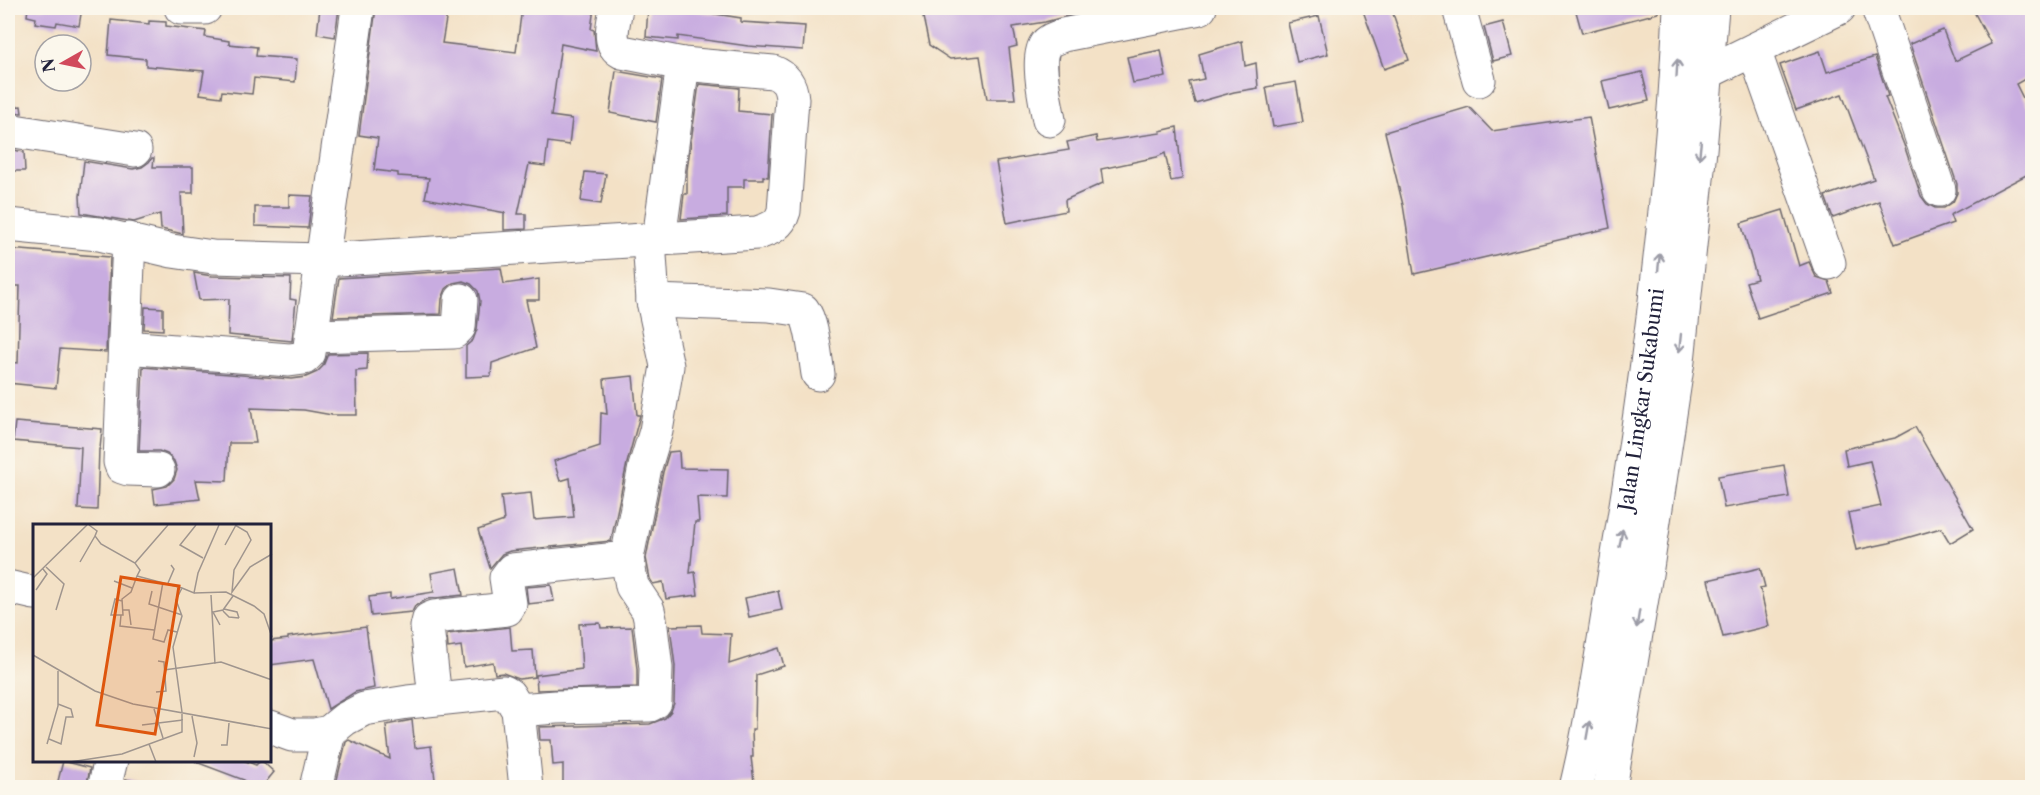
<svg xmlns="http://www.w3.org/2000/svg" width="2040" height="795" viewBox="0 0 2040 795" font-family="'Libre Caslon Text',serif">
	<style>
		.building { fill: #c8ace0 }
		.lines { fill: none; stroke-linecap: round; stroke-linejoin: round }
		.minor-casing { stroke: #6b656c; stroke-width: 35 }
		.major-casing { stroke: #6b656c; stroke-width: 35 }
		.minor { stroke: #fff; stroke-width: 33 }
		.major { stroke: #fff; stroke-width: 33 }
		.oneway { stroke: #9c9ca7 }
		.labels { text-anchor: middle; stroke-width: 4.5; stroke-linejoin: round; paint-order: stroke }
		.street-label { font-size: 20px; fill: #22223b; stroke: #fbf7ec }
		.inset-road { fill: none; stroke: #9f958e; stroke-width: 1.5 }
		.view { fill: #de560e; fill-opacity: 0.15; stroke: #de560e; stroke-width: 3 }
		.inset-edge { fill: none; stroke: #22223b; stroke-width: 3 }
	</style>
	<rect width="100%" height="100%" fill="#fbf7ec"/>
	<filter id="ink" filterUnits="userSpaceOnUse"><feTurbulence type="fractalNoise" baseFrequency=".0167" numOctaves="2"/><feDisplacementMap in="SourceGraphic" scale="12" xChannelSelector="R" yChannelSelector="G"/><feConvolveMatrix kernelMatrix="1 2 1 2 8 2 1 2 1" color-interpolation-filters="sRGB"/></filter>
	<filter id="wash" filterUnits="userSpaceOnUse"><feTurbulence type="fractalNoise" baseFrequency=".008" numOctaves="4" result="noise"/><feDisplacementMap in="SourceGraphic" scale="24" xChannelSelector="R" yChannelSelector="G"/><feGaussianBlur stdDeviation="1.35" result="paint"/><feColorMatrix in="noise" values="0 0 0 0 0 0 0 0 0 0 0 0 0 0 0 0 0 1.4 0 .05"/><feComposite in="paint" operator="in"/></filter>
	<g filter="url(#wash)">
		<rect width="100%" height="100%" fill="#f3e1c6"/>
		<g id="blocks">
			<!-- building -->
			<g class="building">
				<path d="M28 8H82L79 26 57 22 56 26 35 23 36 18 27 16Z"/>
				<path d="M320 8H339L335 37 317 34Z"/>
				<path d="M376 8 426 10V8H448L442 43 516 52 522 8H594L591 29 594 30 596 51 561 44 551 116 572 119 569 145 548 142 545 166 529 164 518 214H526V229L504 230V213H506L425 198 429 178 398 176V173L374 170 378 138 359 135Z"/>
				<path d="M648 8H677L741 18V22L805 26 803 50 748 46 678 36V40L646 37Z"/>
				<path d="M921 8H1074L1075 14 1045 22 1013 27 1017 46 1009 48 1015 99H987L980 56 950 59 929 45Z"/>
				<path d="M1362 8H1391L1409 60 1384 69Z"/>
				<path d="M1575 8H1658V13L1582 33Z"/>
				<path d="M1972 8H2032V75L2016 84 2032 116V172L1950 215 1953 223 1895 244 1879 201 1833 218 1825 196 1874 179 1842 94 1796 110 1780 65 1820 51 1827 72 1875 57 1888 96 1885 97 1904 145 1921 196 1927 204 1935 208H1944L1953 202 1957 193V184L1910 44 1943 30 1955 61 1991 44Z"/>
				<path d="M1319 16 1328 54 1297 62 1288 23Z"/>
				<path d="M111 20 149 24V21L166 22V26L206 31 205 37 229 41V44L257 47 256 56 297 59 295 82 254 78 252 94 222 91 221 97 200 94 204 71 146 66V59L108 55Z"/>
				<path d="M1503 22 1512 56 1493 61 1484 27Z"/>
				<path d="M1242 41 1245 66 1256 63 1258 88 1234 92 1195 103 1189 82 1204 79 1199 54Z"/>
				<path d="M1161 50 1166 77 1133 83 1127 57Z"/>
				<path d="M616 71 662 79 656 122 610 113Z"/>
				<path d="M1642 72 1649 101 1609 110 1602 81Z"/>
				<path d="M1296 82 1303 122 1273 127 1266 87Z"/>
				<path d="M699 84 739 88 738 111 772 114 768 177 763 176V179H744V187H727V216L681 219 684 194H687V170Z"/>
				<path d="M21 106 22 113 8 112V107Z"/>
				<path d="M1469 107 1492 131 1589 117 1610 228 1414 274 1403 205 1385 132Z"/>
				<path d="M1177 127 1182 179 1171 181 1165 153 1157 157 1101 169 1103 183 1065 200 1066 211 1007 223 996 162 1069 150 1067 142 1096 136 1097 142 1161 133 1160 131Z"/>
				<path d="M8 149 24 152 25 171H8Z"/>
				<path d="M152 158H154L153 167H193V193H181L183 234 161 229 160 214 134 222 81 213 80 196 84 161 133 169 142 167 149 162Z"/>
				<path d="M585 172 606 174 601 204 581 201Z"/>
				<path d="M289 195 312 196 308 228 255 226V207H289Z"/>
				<path d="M1783 210 1799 266 1809 262 1816 277 1829 281 1833 293 1758 318 1746 282 1757 279 1741 223Z"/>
				<path d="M8 249 110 257 106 352 60 349 56 388 8 383V362L18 363 20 286H8Z"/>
				<path d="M501 268 504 284 539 279V300H526L536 348 492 363 491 376 466 377V346L473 340 477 329 480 301 478 291 471 284 463 281 453 283 446 289 442 299 441 314 333 317 339 278Z"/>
				<path d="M194 273 212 276 291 278 290 299 296 300 292 341 228 335 229 299 199 300Z"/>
				<path d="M145 307 163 308V330L144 329Z"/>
				<path d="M368 353 367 370 356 371 357 415H332L304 410 251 408 256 443H229L227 481 196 480 200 499 155 504 153 489 167 486 174 479 177 470 174 461 167 454 159 451H139L143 367 291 379 306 377 317 372 323 366 328 354Z"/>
				<path d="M633 376 637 415H640L627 463 611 541 510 551 502 554 490 568 478 530 504 521 501 496 531 493 534 520 574 517 570 478 560 481 554 461 600 446 601 413 607 414 604 379Z"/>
				<path d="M15 422 102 429 100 449H99L97 510 78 509 81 447 13 441Z"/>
				<path d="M1915 427 1973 529 1950 543 1941 528 1889 543 1856 550 1848 513 1881 506 1870 461 1847 466 1844 449 1895 438Z"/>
				<path d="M679 451 680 468 728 469 727 498 697 497 699 522H695L690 573 695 572 698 595 666 599 663 582 653 584 650 579 646 558 663 472 669 452Z"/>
				<path d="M1784 465 1789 497 1724 508 1718 476Z"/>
				<path d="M458 568 463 595 427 599 415 606 412 612 371 616 369 597 390 594V599L434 592 431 573Z"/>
				<path d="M1760 568 1765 587 1760 588 1769 626 1723 637 1708 580Z"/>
				<path d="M551 585 554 601 528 604 526 587Z"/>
				<path d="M778 591 782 610 749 617 745 598Z"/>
				<path d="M600 623 601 628 632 627 637 669V687L537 690 536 675 582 669 579 624Z"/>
				<path d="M701 625 702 633 731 634 729 664 779 648 784 666 756 675 755 729H752L753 757H751L754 782 713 788H563V764L553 765 551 740H540L539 727 650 724 665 718 671 711 674 703 675 666 670 626Z"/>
				<path d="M366 627 374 688 355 692 328 709 314 659 270 665V641L288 639V637Z"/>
				<path d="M510 627 512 651 533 650 535 677 519 679 503 673 495 674 493 662 464 667 461 646 448 648 447 634Z"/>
				<path d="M412 720 415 748 431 746 436 788H335L346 742 349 740 390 759 386 725Z"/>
				<path d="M196 760H243L256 765 261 760 274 772 261 788H237L244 780 196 762Z"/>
				<path d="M63 761 90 768 86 788H61L63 783 58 781Z"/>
				<path d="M126 779 140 783 139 788H123Z"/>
			</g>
		</g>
	</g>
	<g filter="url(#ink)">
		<use href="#blocks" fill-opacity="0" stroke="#6b656c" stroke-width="1.5"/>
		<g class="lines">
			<!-- minor casing -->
			<g class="minor-casing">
				<g id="minor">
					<path d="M181 8H205"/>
					<path d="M1459 8 1479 80"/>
					<path d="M1878 8 1939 190"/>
					<path d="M1754 50 1829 263"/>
					<path d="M1708 72 1839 8"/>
					<path d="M1049 120C1046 103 1035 57 1046 44 1050 39 1057 38 1063 35L1200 8"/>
					<path d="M8 130 135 150"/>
					<path d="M8 225 99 234 172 251 213 257 322 260 757 233C771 229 780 225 784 211L792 99C791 85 786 77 773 72L683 64 622 52C606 44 614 22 616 8"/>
					<path d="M129 239 120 462 122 467 128 469 158 470"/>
					<path d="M659 239 683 64"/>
					<path d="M653 301 769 305 803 310C813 323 815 357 818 374"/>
					<path d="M312 336 454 332 459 327 461 300"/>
					<path d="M125 347 289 360 304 358 309 353 358 8"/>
					<path d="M8 587 34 593"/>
					<path d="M435 698 427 627 429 619 434 617 507 609 510 604 506 578 512 570 627 558"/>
					<path d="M518 710 556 707 650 705 655 702 656 668 650 619 648 610 632 586 627 558 645 467 656 431 667 366 653 301 649 240"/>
					<path d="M270 727 292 735H315L329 732 345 719 364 709 408 702 504 692 509 695 518 710 526 788"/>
					<path d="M104 788 111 760"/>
					<path d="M316 788 329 732"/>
				</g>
			</g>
			<!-- major casing -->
			<g class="major-casing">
				<g id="major">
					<path id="s1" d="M1576 788C1594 713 1604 636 1617 560 1648 377 1672 193 1680 8"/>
					<path d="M1610 788 1646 574 1678 361 1700 150 1712 8"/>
				</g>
			</g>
			<!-- minor -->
			<use href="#minor" class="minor"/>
			<!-- major -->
			<use href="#major" class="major"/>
		</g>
		<!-- one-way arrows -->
		<defs><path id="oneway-shaft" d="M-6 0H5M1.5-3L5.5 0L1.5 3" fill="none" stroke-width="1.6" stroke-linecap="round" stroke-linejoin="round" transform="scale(1.5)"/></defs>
		<g class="oneway">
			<use href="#oneway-shaft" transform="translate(1677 68) rotate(-87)"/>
			<use href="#oneway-shaft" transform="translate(1700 150) rotate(96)"/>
			<use href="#oneway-shaft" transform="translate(1659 262) rotate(-84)"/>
			<use href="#oneway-shaft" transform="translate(1680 343) rotate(96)"/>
			<use href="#oneway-shaft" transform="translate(1621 538) rotate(-80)"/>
			<use href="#oneway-shaft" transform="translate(1638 619) rotate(99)"/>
			<use href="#oneway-shaft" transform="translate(1588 730) rotate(-80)"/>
		</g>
	</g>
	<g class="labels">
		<!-- street labels -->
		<g class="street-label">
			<text dy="7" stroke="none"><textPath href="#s1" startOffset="394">Jalan Lingkar Sukabumi</textPath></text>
		</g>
	</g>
	<!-- overview -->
	<g transform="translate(33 524)">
		<rect width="238" height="238" fill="#f3e1c6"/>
		<path class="inset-road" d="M56 1 64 7 62 12 68 20 102 39 107 46 104 52 149 64M163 1 147 21 170 34M202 1 214 8 218 16 201 46 199 68 217 43 239 30M192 21 203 1M47 38 62 12M102 39 135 1M13 43 31 60 23 86M0 54 54 1M81 57 99 64M130 58 120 115 131 118 135 106 144 108M135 59 141 45 138 41M3 66 14 50 10 45M119 67 116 80 149 91M161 69 193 68 221 82 231 90 239 113M178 71 182 140M89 77 82 75 78 91H90L89 75 98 68 104 52M191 85 204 88 206 94M90 86H96L98 101M190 87 196 93 206 94M88 91 87 102 121 106M187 101 180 88 190 86 200 72M0 131 62 167 100 180 239 205M131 146 188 138 239 156M123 168 133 167 131 138 125 137M121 185 130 214M149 188 140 123 149 92 143 76 149 64 161 69 165 49 186 1M159 192 164 219 161 233M109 201 150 196M16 215 28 220 33 193H40L38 185 25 180M14 220 25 182V147M116 220 123 238M188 221H194L196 199M0 238H37L89 230 149 208V190"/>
		<path class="view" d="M88 53 146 62 122 210 64 201Z"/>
		<rect width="238" height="238" class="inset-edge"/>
	</g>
	<!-- margin -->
	<rect width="2040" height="795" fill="none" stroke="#fbf7ec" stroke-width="30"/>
	<!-- north arrow -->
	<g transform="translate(63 63) rotate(261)"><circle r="28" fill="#fbf7ec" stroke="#a4a2a5" stroke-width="1.5"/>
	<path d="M0-4.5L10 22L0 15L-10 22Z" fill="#d1495b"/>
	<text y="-9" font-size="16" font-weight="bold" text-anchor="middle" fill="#22223b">N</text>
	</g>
</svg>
